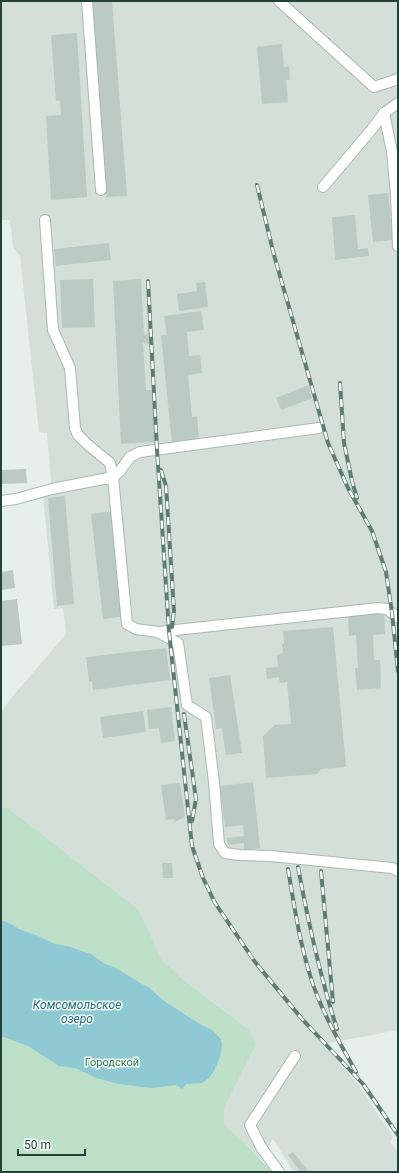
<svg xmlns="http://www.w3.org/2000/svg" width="399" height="1173" viewBox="0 0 399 1173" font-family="Roboto,sans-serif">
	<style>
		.built { fill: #d4dfda }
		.green { fill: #bfe0c8 }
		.water { fill: #8ec9d4 }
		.building { fill: #bbcac4 }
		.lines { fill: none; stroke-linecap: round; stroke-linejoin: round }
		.minor-casing { stroke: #a8b8b2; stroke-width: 12 }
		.minor { stroke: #fff; stroke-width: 10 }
		.rail-casing { stroke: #5f7d75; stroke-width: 4 }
		.rail { stroke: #f7fbf9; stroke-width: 2.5; stroke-dasharray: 8; stroke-linecap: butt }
		.labels { text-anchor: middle; stroke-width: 3; stroke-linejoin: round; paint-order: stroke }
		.park-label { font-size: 11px; fill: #2d7a4b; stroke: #f7fbf9 }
		.water-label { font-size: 12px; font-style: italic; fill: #1c6f80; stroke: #f7fbf9 }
	</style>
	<rect width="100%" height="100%" fill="#e6efeb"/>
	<!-- built -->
	<path class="built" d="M1 1H398V1030L324 1044 358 1084 393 1137 390 1142 398 1152V1172H294L273 1139 261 1159 243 1141 224 1125V1109L256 1045 225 1011 184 980 162 960 139 910 7 807 1 809V712L13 696 66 634 63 608 54 609 43 495 52 493 47 433 39 432 20 256 13 247 10 220H1Z"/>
	<!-- green -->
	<path class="green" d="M7 807 139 910 162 960 184 980 249 1030 256 1045 224 1109V1125L243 1141 272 1172H1V809Z"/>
	<!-- water -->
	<path class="water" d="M1 920 11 924 19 929 38 936 55 944 67 946 91 954 105 964 114 967 142 984 148 987 164 1001 198 1023 212 1030 221 1039 222 1045 220 1057 214 1071 209 1078 202 1083 186 1084 182 1089 176 1085 152 1088 142 1087 119 1084 96 1078 75 1068 59 1066 28 1046 1 1036Z"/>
	<!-- building -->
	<g class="building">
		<path d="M92 1H112L127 196 106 197Z"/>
		<path d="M77 33 87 197 51 200 46 116 61 115 60 101H56L51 35Z"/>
		<path d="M282 44 284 67 289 66 290 80H286L288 102 262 104 257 47Z"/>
		<path d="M388 193 393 240 373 242 368 195Z"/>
		<path d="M355 215 358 249 368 248 369 256 335 260 332 217Z"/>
		<path d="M109 243 111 260 56 266 54 249Z"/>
		<path d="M93 279 95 327 62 328 60 280Z"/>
		<path d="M141 279 144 335 149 333 150 344 143 343 146 390H152L155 442 121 444 113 281Z"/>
		<path d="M205 282 208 307 179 311 177 294 197 291 196 283Z"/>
		<path d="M201 311 204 330 187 332 189 356 200 355 202 373 188 375 192 417 197 416 199 441 172 443 161 335H167L164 316Z"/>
		<path d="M308 385 312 398 281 410 276 398Z"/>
		<path d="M26 469 27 483 1 484V470Z"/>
		<path d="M65 496 74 604 57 606 48 498Z"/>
		<path d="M115 511 127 616 103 619 91 514Z"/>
		<path d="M13 570 15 588 1 590V572Z"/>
		<path d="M17 599 22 644 1 646V601Z"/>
		<path d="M384 611 385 634 373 635 374 660H380L381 688 357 690 355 668H358L356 635 349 636 348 614Z"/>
		<path d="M333 627 346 767 321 769 317 774 266 778 263 736 275 725 291 724 287 682 280 683 279 677 267 679 266 668 278 667 277 655 283 653 282 644 284 643 283 631Z"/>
		<path d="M166 648 170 680 93 690 92 681 89 682 86 657Z"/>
		<path d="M230 675 242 753 226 755 222 728 216 729 209 678Z"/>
		<path d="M171 707 175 741 161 743 159 728 149 729 147 710Z"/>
		<path d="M143 711 146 732 103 738 100 717Z"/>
		<path d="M253 782 260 848 244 850V843L228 845 227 838 244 836 243 825 225 827 220 786Z"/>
		<path d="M180 783 185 817 175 822 174 819 166 820 161 785Z"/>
		<path d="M162 863H172L173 878H163Z"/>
		<path d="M293 1152 309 1172H301L288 1155Z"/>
	</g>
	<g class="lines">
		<!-- minor casing -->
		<g class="minor-casing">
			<g id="minor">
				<path d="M87 1 101 190"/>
				<path d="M279 1 374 87 398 79"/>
				<path d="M384 113 392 152 396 194 398 246"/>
				<path d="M323 187 372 129 384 113 398 103"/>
				<path d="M45 220 53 330 70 368 75 428 78 435 87 444 110 463 113 477 120 471 130 457 140 452 319 428"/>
				<path d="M1 501 16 499 52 489 113 477 127 624 136 629 158 632 178 643 187 705 206 717 214 782 219 844 225 853 239 855 270 856 392 868 398 871"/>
				<path d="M158 632 378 608 387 609 398 618"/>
				<path d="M279 1172 261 1147 250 1125 295 1056"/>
			</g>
		</g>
		<!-- minor -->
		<use href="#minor" class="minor"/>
		<!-- rail casing -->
		<g class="rail-casing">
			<g id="rail">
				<path d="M257 185 274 255 328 443 348 488 372 531 386 572 392 613 398 671"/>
				<path d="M148 281 157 450 169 631 192 846 203 878 215 903 255 962 302 1019 363 1084 398 1135"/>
				<path d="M340 383 344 443 352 481 357 498"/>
				<path d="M161 470 166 486 174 611 172 627"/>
				<path d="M184 714 196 799 192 821"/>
				<path d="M298 867C308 921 320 976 337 1029"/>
				<path d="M288 869C294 904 299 940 310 975 320 1009 339 1041 356 1072"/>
				<path d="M321 871 333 1002"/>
			</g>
		</g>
		<!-- rail -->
		<use href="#rail" class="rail"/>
	</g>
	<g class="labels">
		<!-- park labels -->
		<g class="park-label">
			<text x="112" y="1066">Городской</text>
		</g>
		<!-- water labels -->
		<g class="water-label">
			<text x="77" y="1009">Комсомольское<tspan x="77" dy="14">озеро</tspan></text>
		</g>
	</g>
	<!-- border -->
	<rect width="399" height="1173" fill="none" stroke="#24423a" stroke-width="4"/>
	<!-- scale -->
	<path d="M18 1149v6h67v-6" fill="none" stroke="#24423a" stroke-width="2"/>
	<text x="24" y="1149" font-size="12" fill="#24423a" stroke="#f7fbf9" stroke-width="3" paint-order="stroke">50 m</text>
</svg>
